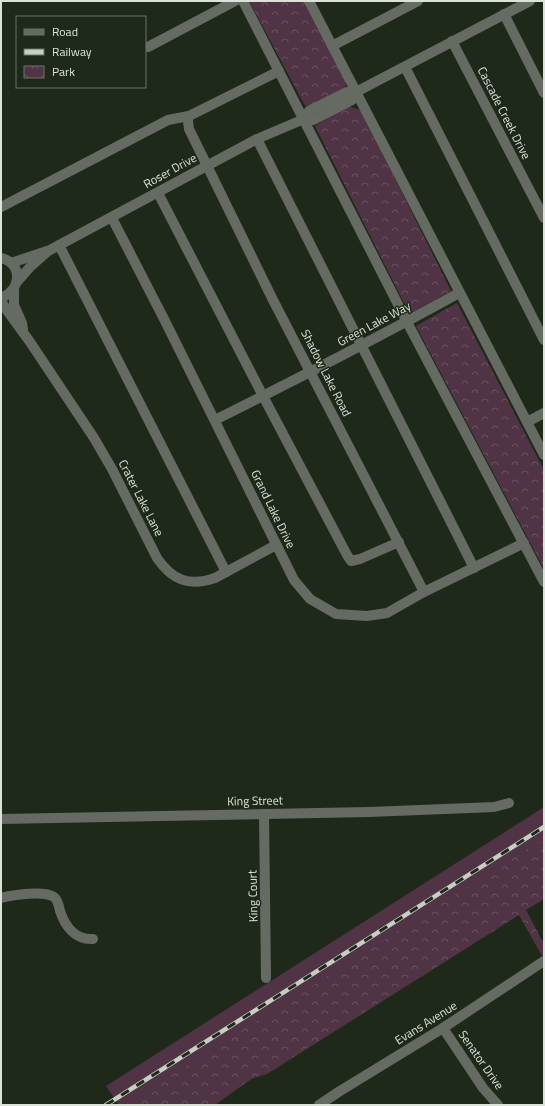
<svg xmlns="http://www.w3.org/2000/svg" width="545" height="1106" viewBox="0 0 545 1106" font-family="'Titillium Web',sans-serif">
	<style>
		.grass { fill: #503446 }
		.park { fill: url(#park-crowns) }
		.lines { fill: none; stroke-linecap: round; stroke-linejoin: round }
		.minor { stroke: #656b63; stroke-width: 10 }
		.rail-casing { stroke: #c7cec2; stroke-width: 4.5 }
		.rail { stroke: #1f2919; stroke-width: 3; stroke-dasharray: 9; stroke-linecap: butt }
		.labels { text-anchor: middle; stroke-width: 3; stroke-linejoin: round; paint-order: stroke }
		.street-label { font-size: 12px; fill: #dbe2d7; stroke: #1f2919 }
	</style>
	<defs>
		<pattern id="park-crowns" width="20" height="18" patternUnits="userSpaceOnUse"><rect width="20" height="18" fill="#503446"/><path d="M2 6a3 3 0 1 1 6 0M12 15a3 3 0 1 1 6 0" fill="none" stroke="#695160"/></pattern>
	</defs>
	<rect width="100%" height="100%" fill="#1f2919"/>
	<!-- grass -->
	<path class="grass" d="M544 807V879L213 1105H119L106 1086Z"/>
	<!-- park -->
	<g class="park">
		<path d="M249 1H304L345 79 346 86 342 92 311 107 306 106 304 104Z"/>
		<path d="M347 106 361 110 451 291 413 312 404 303 315 126Z"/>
		<path d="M457 303 544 470V569L416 326Z"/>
		<path d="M544 838V899L526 910 544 944V955L542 956 519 915 267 1074 251 1079 215 1105H125Z"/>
	</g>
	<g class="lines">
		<!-- minor -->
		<g class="minor">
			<path d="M243 1 407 322 544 582"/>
			<path d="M309 1 544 455"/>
			<path d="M504 14 544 93"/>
			<path d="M452 41 544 218"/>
			<path d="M332 46 418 1"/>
			<path d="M148 47 235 1"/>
			<path d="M405 67 544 340"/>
			<path d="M279 71 189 116 188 121 189 129 273 300 424 592"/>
			<path d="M304 119 309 111 347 92H356L530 1"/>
			<path d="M257 139 474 568"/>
			<path d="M158 193 263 396 347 555 351 561 360 559 399 542"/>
			<path d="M1 207 168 120 189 116"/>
			<path d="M112 218 164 319 294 580 310 599 336 614 367 616 387 613 424 592 524 543"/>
			<path d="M59 245 226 572"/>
			<path d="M1 258C23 263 22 290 1 298"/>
			<path d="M11 263 50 250 257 139 304 119 313 120 352 100 356 92"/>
			<path d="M17 282 30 267 47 252"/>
			<path d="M14 289V305L22 323 23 329"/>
			<path d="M1 301 6 309 30 342 94 438 112 469 157 558C172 580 189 587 215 578L276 545"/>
			<path d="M215 420C297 379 379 337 459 293"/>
			<path d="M527 422 544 413"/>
			<path d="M264 814 266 978"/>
			<path d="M1 819 369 812 470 808 494 807 509 803"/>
			<path d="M1 898C12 895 44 890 54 897 58 900 59 906 60 911 65 926 75 940 93 939"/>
			<path d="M443 1028 483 1088 498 1105"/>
			<path d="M319 1105 340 1091 443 1028 544 961"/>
		</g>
		<!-- rail casing -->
		<g class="rail-casing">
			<path id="rail" d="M106 1105 544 827"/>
		</g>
		<!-- rail -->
		<use href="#rail" class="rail"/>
	</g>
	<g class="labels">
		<!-- street labels -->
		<g class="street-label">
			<text transform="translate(504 113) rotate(63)" y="4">Cascade Creek Drive</text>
			<text transform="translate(170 171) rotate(-29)" y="4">Roser Drive</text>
			<text transform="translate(374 324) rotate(-28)" y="4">Green Lake Way</text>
			<text transform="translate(326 373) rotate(63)" y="4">Shadow Lake Road</text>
			<text transform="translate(141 498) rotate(63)" y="4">Crater Lake Lane</text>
			<text transform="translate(273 509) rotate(64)" y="4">Grand Lake Drive</text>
			<text transform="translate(255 801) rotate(-1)" y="4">King Street</text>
			<text transform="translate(253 896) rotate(-91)" y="4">King Court</text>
			<text transform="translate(426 1023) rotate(-32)" y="4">Evans Avenue</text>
			<text transform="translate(481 1060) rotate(55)" y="4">Senator Drive</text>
		</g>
	</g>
	<!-- border -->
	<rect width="545" height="1106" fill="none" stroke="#dbe2d7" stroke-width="4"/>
	<!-- legend -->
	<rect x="16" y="16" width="130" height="72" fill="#1f2919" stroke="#6a7365"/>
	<rect x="24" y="29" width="20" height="6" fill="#656b63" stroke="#6a7365"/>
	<text x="52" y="36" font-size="12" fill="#dbe2d7">Road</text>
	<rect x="24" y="49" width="20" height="6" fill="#c7cec2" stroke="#6a7365"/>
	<text x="52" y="56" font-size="12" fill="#dbe2d7">Railway</text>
	<rect x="24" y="66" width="20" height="12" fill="url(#park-crowns)" stroke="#6a7365"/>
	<text x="52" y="76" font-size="12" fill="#dbe2d7">Park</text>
</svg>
